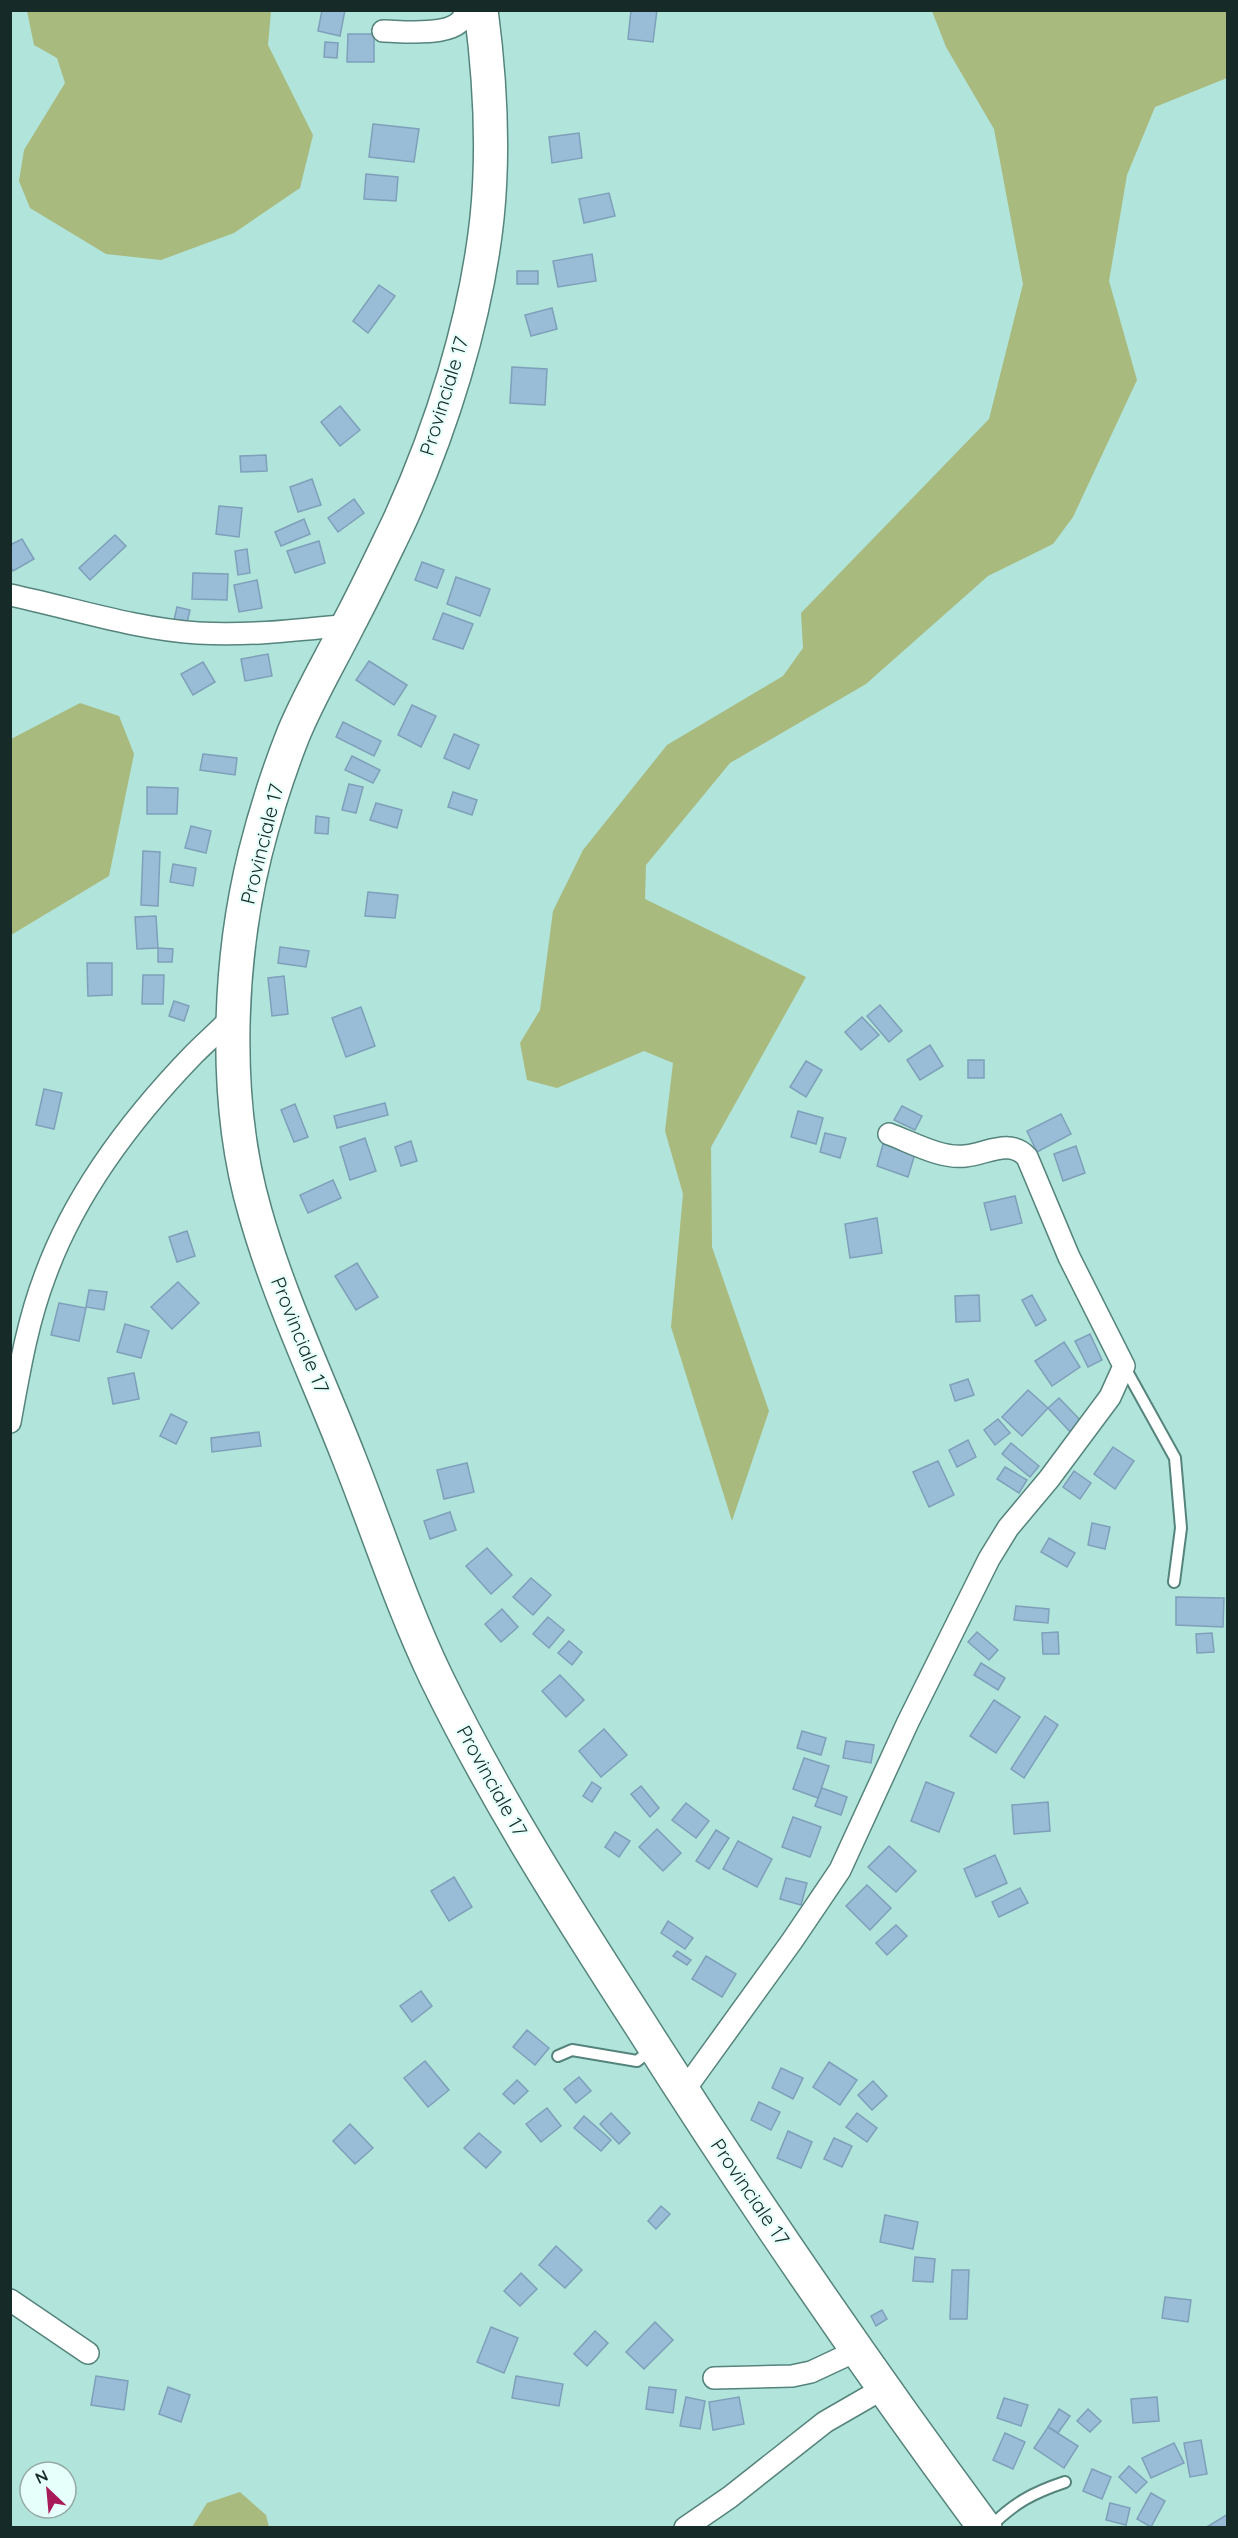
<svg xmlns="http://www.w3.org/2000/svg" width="1238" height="2538" viewBox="0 0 1238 2538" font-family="Quicksand,sans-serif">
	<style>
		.green { fill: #a9ba7e }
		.building { fill: #99bcd7; stroke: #7ea0ba; stroke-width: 1.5 }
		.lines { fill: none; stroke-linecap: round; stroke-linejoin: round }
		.service-casing { stroke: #55847c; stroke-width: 14 }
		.minor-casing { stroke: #55847c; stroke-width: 24 }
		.primary-casing { stroke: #55847c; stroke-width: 36 }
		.service { stroke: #fff; stroke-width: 10 }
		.minor { stroke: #fff; stroke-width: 21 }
		.primary { stroke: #fff; stroke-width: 33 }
		.labels { text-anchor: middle; stroke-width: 4.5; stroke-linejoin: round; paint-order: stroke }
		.street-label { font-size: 20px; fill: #162a27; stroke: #e6fffa }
	</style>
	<rect width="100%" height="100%" fill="#b1e4da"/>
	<!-- green -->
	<g class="green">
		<path d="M27 11H271L268 45 313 135 300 188 234 233 161 260 106 254 30 208 19 181 24 150 65 83 57 58 34 45Z"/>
		<path d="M932 11H1227V78L1155 107 1127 175 1109 281 1137 380 1073 517 1053 544 988 576 866 684 730 763 646 865 645 899 806 977 711 1147 712 1247 769 1411 732 1521 671 1327 683 1194 665 1131 673 1063 644 1051 557 1088 527 1080 520 1043 540 1010 553 911 583 850 667 745 783 676 803 648 801 613 989 419 1023 284 994 129 946 47Z"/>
		<path d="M80 703 119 716 134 754 109 876 11 935V739Z"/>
		<path d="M240 2492 266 2515 269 2527H192L207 2503Z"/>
	</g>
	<!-- building -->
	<g class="building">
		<path d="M322 10H345L340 36 318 31Z"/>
		<path d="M631 10H657L653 42 628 39Z"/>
		<path d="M348 34H374V62H347Z"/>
		<path d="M325 42 338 43 337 58 324 57Z"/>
		<path d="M373 124 419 129 414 162 369 157Z"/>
		<path d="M579 133 582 158 552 163 549 137Z"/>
		<path d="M366 174 398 177 396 201 364 199Z"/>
		<path d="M609 193 615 216 584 223 579 199Z"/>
		<path d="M592 254 596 281 558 287 553 261Z"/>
		<rect x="517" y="271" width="21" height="13"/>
		<path d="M379 285 395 296 368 333 353 321Z"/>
		<path d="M552 308 557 329 531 336 525 315Z"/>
		<path d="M512 367 547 369 545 405 510 403Z"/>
		<path d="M340 406 360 430 340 446 321 422Z"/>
		<path d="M266 455 267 471 241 472 240 456Z"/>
		<path d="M312 479 321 505 298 512 290 487Z"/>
		<path d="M354 499 364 513 338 532 328 518Z"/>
		<path d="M219 506 242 508 239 537 216 534Z"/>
		<path d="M304 519 310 534 281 546 275 532Z"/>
		<path d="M115 535 126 546 90 580 79 568Z"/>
		<path d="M22 539 34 559 13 571 10 566V545Z"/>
		<path d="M319 541 325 563 295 573 287 551Z"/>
		<path d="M247 549 250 573 238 575 235 551Z"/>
		<path d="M422 562 444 570 437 588 415 580Z"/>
		<path d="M193 573 228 574 227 600 192 599Z"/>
		<path d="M456 577 490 589 480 616 447 604Z"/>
		<path d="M257 580 262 608 239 612 234 585Z"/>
		<path d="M177 607 190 610 187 623 174 620Z"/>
		<path d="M443 613 473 624 463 649 433 639Z"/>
		<path d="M268 654 272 676 245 681 241 659Z"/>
		<path d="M369 661 407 685 394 705 356 680Z"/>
		<path d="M203 662 215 682 193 695 181 674Z"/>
		<path d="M412 705 436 716 421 747 398 735Z"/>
		<path d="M343 722 381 741 374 756 336 737Z"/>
		<path d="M454 734 479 745 469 769 444 758Z"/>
		<path d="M203 754 237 758 235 775 200 770Z"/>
		<path d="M352 756 380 770 373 783 345 770Z"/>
		<path d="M349 784 363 787 356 813 342 810Z"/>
		<path d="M147 787 178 788 177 814H147Z"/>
		<path d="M453 792 477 800 472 815 448 807Z"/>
		<path d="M376 803 402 810 397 828 370 820Z"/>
		<path d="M316 816 329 818 328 834 315 833Z"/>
		<path d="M191 826 211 831 206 853 185 848Z"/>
		<path d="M143 851 160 852 158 906 141 905Z"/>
		<path d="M173 864 196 868 193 886 170 882Z"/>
		<path d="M368 892 398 895 395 918 365 916Z"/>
		<path d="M156 916 158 948 137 949 135 917Z"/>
		<path d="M280 947 309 951 306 967 278 963Z"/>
		<path d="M158 948 173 949 172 962H158Z"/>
		<path d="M87 963H112V995L88 996Z"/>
		<path d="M143 975H164L163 1004H142Z"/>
		<path d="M284 976 288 1014 272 1016 268 978Z"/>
		<path d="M174 1001 189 1006 184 1021 169 1016Z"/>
		<path d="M880 1005 902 1031 889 1042 867 1016Z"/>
		<path d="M361 1007 375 1046 346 1057 332 1018Z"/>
		<path d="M862 1017 879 1035 861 1050 845 1032Z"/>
		<path d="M930 1045 943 1066 920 1080 907 1060Z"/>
		<rect x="968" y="1060" width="16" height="18"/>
		<path d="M806 1061 822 1070 806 1097 790 1087Z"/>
		<path d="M44 1089 62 1093 54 1129 36 1125Z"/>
		<path d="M385 1103 388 1115 337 1128 334 1116Z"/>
		<path d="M295 1104 308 1137 294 1142 281 1110Z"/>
		<path d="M902 1106 922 1116 915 1130 894 1120Z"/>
		<path d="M798 1111 823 1118 816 1144 791 1137Z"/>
		<path d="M1061 1114 1071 1134 1037 1152 1027 1131Z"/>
		<path d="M825 1133 846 1138 840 1158 820 1152Z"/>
		<path d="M885 1137 917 1147 908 1177 877 1166Z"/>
		<path d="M365 1138 376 1171 350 1180 340 1147Z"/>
		<path d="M411 1141 417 1161 401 1166 395 1147Z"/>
		<path d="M1076 1146 1085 1173 1063 1181 1054 1154Z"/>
		<path d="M333 1180 341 1198 308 1213 300 1195Z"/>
		<path d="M1015 1196 1022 1223 991 1230 984 1203Z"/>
		<path d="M877 1218 882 1253 850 1258 845 1224Z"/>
		<path d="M187 1231 195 1256 177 1262 169 1237Z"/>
		<path d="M357 1263 378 1297 356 1310 335 1276Z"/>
		<path d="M178 1282 199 1303 172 1329 151 1307Z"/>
		<path d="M89 1290 107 1292 104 1310 86 1307Z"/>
		<path d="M979 1295 980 1321 956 1322 955 1296Z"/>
		<path d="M1032 1295 1046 1320 1036 1326 1022 1300Z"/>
		<path d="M59 1303 86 1308 79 1341 51 1335Z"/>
		<path d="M125 1324 149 1331 141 1358 117 1352Z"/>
		<path d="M1090 1334 1102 1360 1088 1367 1075 1341Z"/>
		<path d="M1064 1342 1080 1367 1052 1386 1035 1361Z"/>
		<path d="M134 1373 139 1399 113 1404 108 1378Z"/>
		<path d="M968 1379 974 1395 955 1401 950 1385Z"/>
		<path d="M1028 1390 1048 1408 1022 1436 1002 1417Z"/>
		<path d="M1059 1398 1085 1425 1074 1436 1048 1408Z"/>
		<path d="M171 1414 187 1422 176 1444 160 1436Z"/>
		<path d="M998 1419 1010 1433 995 1445 984 1430Z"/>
		<path d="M259 1432 261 1446 212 1452 211 1438Z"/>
		<path d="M968 1440 976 1457 957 1467 949 1450Z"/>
		<path d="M1011 1443 1039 1466 1030 1477 1002 1454Z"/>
		<path d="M1113 1447 1134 1461 1115 1489 1094 1474Z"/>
		<path d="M938 1461 954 1495 929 1507 913 1472Z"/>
		<path d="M467 1463 474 1492 444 1499 437 1470Z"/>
		<path d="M1005 1467 1027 1480 1019 1493 997 1479Z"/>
		<path d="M1074 1471 1091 1483 1080 1499 1063 1487Z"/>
		<path d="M450 1512 456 1530 430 1539 424 1521Z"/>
		<path d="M1092 1523 1110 1527 1105 1549 1088 1545Z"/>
		<path d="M1049 1538 1075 1553 1067 1567 1041 1552Z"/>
		<path d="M487 1548 512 1575 491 1594 466 1566Z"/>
		<path d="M531 1578 551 1595 533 1615 513 1597Z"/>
		<path d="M1176 1597 1224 1598 1223 1627 1176 1625Z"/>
		<path d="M1016 1606 1049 1609 1048 1623 1014 1620Z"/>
		<path d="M502 1609 518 1627 501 1642 485 1624Z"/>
		<path d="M548 1617 564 1630 549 1648 533 1634Z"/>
		<path d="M977 1632 998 1650 989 1660 968 1642Z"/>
		<path d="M1058 1632 1059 1654H1043L1042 1633Z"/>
		<path d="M1212 1633 1214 1652 1197 1653 1196 1634Z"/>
		<path d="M569 1641 582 1652 572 1665 558 1653Z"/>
		<path d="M981 1663 1005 1678 998 1690 974 1675Z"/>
		<path d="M560 1675 584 1700 566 1717 542 1691Z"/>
		<path d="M994 1700 1020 1717 996 1753 970 1736Z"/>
		<path d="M1045 1716 1058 1725 1024 1778 1011 1769Z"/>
		<path d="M604 1729 627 1755 601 1777 579 1751Z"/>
		<path d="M802 1731 826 1738 821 1755 797 1748Z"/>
		<path d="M846 1741 874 1745 871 1763 843 1758Z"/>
		<path d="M804 1758 829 1766 818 1798 793 1789Z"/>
		<path d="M592 1782 601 1788 592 1802 583 1796Z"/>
		<path d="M926 1782 954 1793 939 1832 911 1821Z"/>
		<path d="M641 1786 659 1808 650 1817 631 1794Z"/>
		<path d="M822 1788 847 1797 841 1815 815 1806Z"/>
		<path d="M1048 1802 1050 1831 1014 1834 1012 1805Z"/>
		<path d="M686 1803 709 1821 696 1838 672 1820Z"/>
		<path d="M793 1817 821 1827 810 1857 782 1847Z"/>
		<path d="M657 1829 681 1853 663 1871 639 1847Z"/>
		<path d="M716 1830 729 1838 709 1869 696 1861Z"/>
		<path d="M615 1832 630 1841 619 1857 605 1847Z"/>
		<path d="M738 1841 772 1859 757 1887 723 1869Z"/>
		<path d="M889 1846 916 1871 896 1892 868 1867Z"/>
		<path d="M995 1855 1007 1883 976 1897 964 1869Z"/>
		<path d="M454 1877 472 1907 449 1921 431 1891Z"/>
		<path d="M786 1878 807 1883 801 1905 780 1899Z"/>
		<path d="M867 1885 891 1908 870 1930 846 1906Z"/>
		<path d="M1020 1888 1028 1903 999 1917 992 1902Z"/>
		<path d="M668 1921 693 1938 685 1949 661 1933Z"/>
		<path d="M896 1925 907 1936 887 1955 876 1943Z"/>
		<path d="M677 1951 691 1960 687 1965 673 1956Z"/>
		<path d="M706 1956 736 1974 722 1997 692 1979Z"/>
		<path d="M421 1991 432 2006 412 2022 400 2006Z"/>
		<path d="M527 2030 549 2048 535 2065 513 2047Z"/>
		<path d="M425 2061 449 2090 428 2107 404 2078Z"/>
		<path d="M829 2062 857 2080 840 2105 813 2087Z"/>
		<path d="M781 2068 803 2078 793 2099 772 2088Z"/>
		<path d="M579 2077 591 2091 576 2103 564 2089Z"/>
		<path d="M517 2080 528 2091 514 2104 503 2094Z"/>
		<path d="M873 2081 887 2096 872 2110 858 2095Z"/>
		<path d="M759 2102 780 2112 771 2130 751 2120Z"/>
		<path d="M547 2108 561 2126 541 2142 526 2124Z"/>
		<path d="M611 2113 630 2133 619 2144 600 2124Z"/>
		<path d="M857 2113 877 2128 867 2142 846 2127Z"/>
		<path d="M584 2116 611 2140 601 2151 574 2128Z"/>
		<path d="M350 2124 373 2148 355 2164 333 2141Z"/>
		<path d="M788 2131 812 2142 801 2168 777 2158Z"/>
		<path d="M479 2133 501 2152 486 2168 464 2148Z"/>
		<path d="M834 2138 852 2146 842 2167 824 2159Z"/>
		<path d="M661 2206 670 2214 656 2229 648 2221Z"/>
		<path d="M885 2215 918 2222 913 2249 880 2242Z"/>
		<path d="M556 2246 582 2270 565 2288 539 2265Z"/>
		<path d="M915 2257 935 2259 933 2282 913 2281Z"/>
		<path d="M952 2270H969L967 2319H950Z"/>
		<path d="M521 2273 537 2289 520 2306 504 2291Z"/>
		<path d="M1165 2297 1191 2300 1188 2322 1162 2318Z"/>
		<path d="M882 2310 887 2319 876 2326 871 2316Z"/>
		<path d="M655 2322 673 2340 644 2369 626 2352Z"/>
		<path d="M491 2327 518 2338 504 2373 477 2362Z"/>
		<path d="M595 2331 608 2343 587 2366 574 2354Z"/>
		<path d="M96 2376 128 2381 124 2410 91 2405Z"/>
		<path d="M516 2376 563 2384 559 2406 512 2398Z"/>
		<path d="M168 2387 190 2395 181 2422 159 2414Z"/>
		<path d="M649 2387 676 2390 673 2413 646 2409Z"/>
		<path d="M686 2397 705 2401 700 2429 680 2426Z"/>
		<path d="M739 2397 744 2424 713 2430 709 2402Z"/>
		<path d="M1157 2397 1159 2421 1133 2423 1131 2399Z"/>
		<path d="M1004 2398 1028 2405 1021 2426 997 2418Z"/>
		<path d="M1059 2409 1070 2416 1058 2433 1048 2427Z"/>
		<path d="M1088 2409 1101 2421 1090 2432 1077 2421Z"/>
		<path d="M1048 2427 1078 2446 1064 2468 1034 2448Z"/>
		<path d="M1005 2433 1025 2442 1013 2469 993 2460Z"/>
		<path d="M1201 2440 1207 2474 1190 2477 1184 2443Z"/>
		<path d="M1174 2443 1184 2463 1151 2478 1142 2458Z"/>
		<path d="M1129 2466 1147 2482 1136 2493 1119 2477Z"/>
		<path d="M1092 2469 1111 2477 1102 2499 1083 2491Z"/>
		<path d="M1151 2493 1165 2501 1151 2527 1137 2519Z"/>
		<path d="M1110 2503 1130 2508 1126 2525 1106 2520Z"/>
		<path d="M1228 2514V2528H1205Z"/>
	</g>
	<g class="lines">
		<!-- service casing -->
		<g class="service-casing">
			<g id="service">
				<path d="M1124 1366 1175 1458 1181 1528 1174 1582"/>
				<path d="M558 2056 572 2050 637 2061 652 2049"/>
				<path d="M989 2528C1014 2503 1032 2493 1065 2482"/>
			</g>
		</g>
		<!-- minor casing -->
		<g class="minor-casing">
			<g id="minor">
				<path d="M383 31C403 31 464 39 465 10"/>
				<path d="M10 595C72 608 135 629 198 633 248 636 299 630 349 625"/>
				<path d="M10 1422C19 1373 27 1323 45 1276 75 1193 133 1117 194 1054 207 1041 221 1029 233 1016"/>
				<path d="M683 2092 792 1941 840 1870 908 1722 989 1559 1008 1528 1049 1479 1110 1397 1124 1366 1069 1257 1027 1157C1010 1138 986 1154 965 1156 941 1159 911 1142 889 1134"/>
				<path d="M10 2300 88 2353"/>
				<path d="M714 2378 792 2376 811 2372 856 2351"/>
				<path d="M685 2528 730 2497 825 2422 884 2388"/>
			</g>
		</g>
		<!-- primary casing -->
		<g class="primary-casing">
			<path id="primary" d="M481 10C490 78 494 150 487 218 476 320 441 431 398 524 382 557 366 591 349 623 330 661 309 696 293 735 278 773 265 814 255 854 228 964 223 1102 255 1212 279 1297 317 1376 349 1458 378 1531 402 1606 436 1677 495 1798 567 1911 640 2024 749 2196 864 2364 985 2528"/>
		</g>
		<!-- service -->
		<use href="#service" class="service"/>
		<!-- minor -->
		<use href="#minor" class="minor"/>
		<!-- primary -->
		<use href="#primary" class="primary"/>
	</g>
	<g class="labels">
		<!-- street labels -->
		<g class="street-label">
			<text transform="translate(444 396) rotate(-73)" y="7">Provinciale 17</text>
			<text transform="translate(262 844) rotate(-76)" y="7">Provinciale 17</text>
			<text transform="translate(300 1335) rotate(68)" y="7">Provinciale 17</text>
			<text transform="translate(492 1781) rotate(61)" y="7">Provinciale 17</text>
			<text transform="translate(750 2192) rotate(56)" y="7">Provinciale 17</text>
		</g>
	</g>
	<!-- border -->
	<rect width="1238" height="2538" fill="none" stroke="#162a27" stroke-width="24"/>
	<!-- north arrow -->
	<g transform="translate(48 2490) rotate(334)"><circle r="28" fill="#e6fffa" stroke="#93aaa6" stroke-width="1.5"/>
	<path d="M0-4.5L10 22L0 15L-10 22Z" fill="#a91a59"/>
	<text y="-9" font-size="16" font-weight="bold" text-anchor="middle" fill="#162a27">N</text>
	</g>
</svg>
